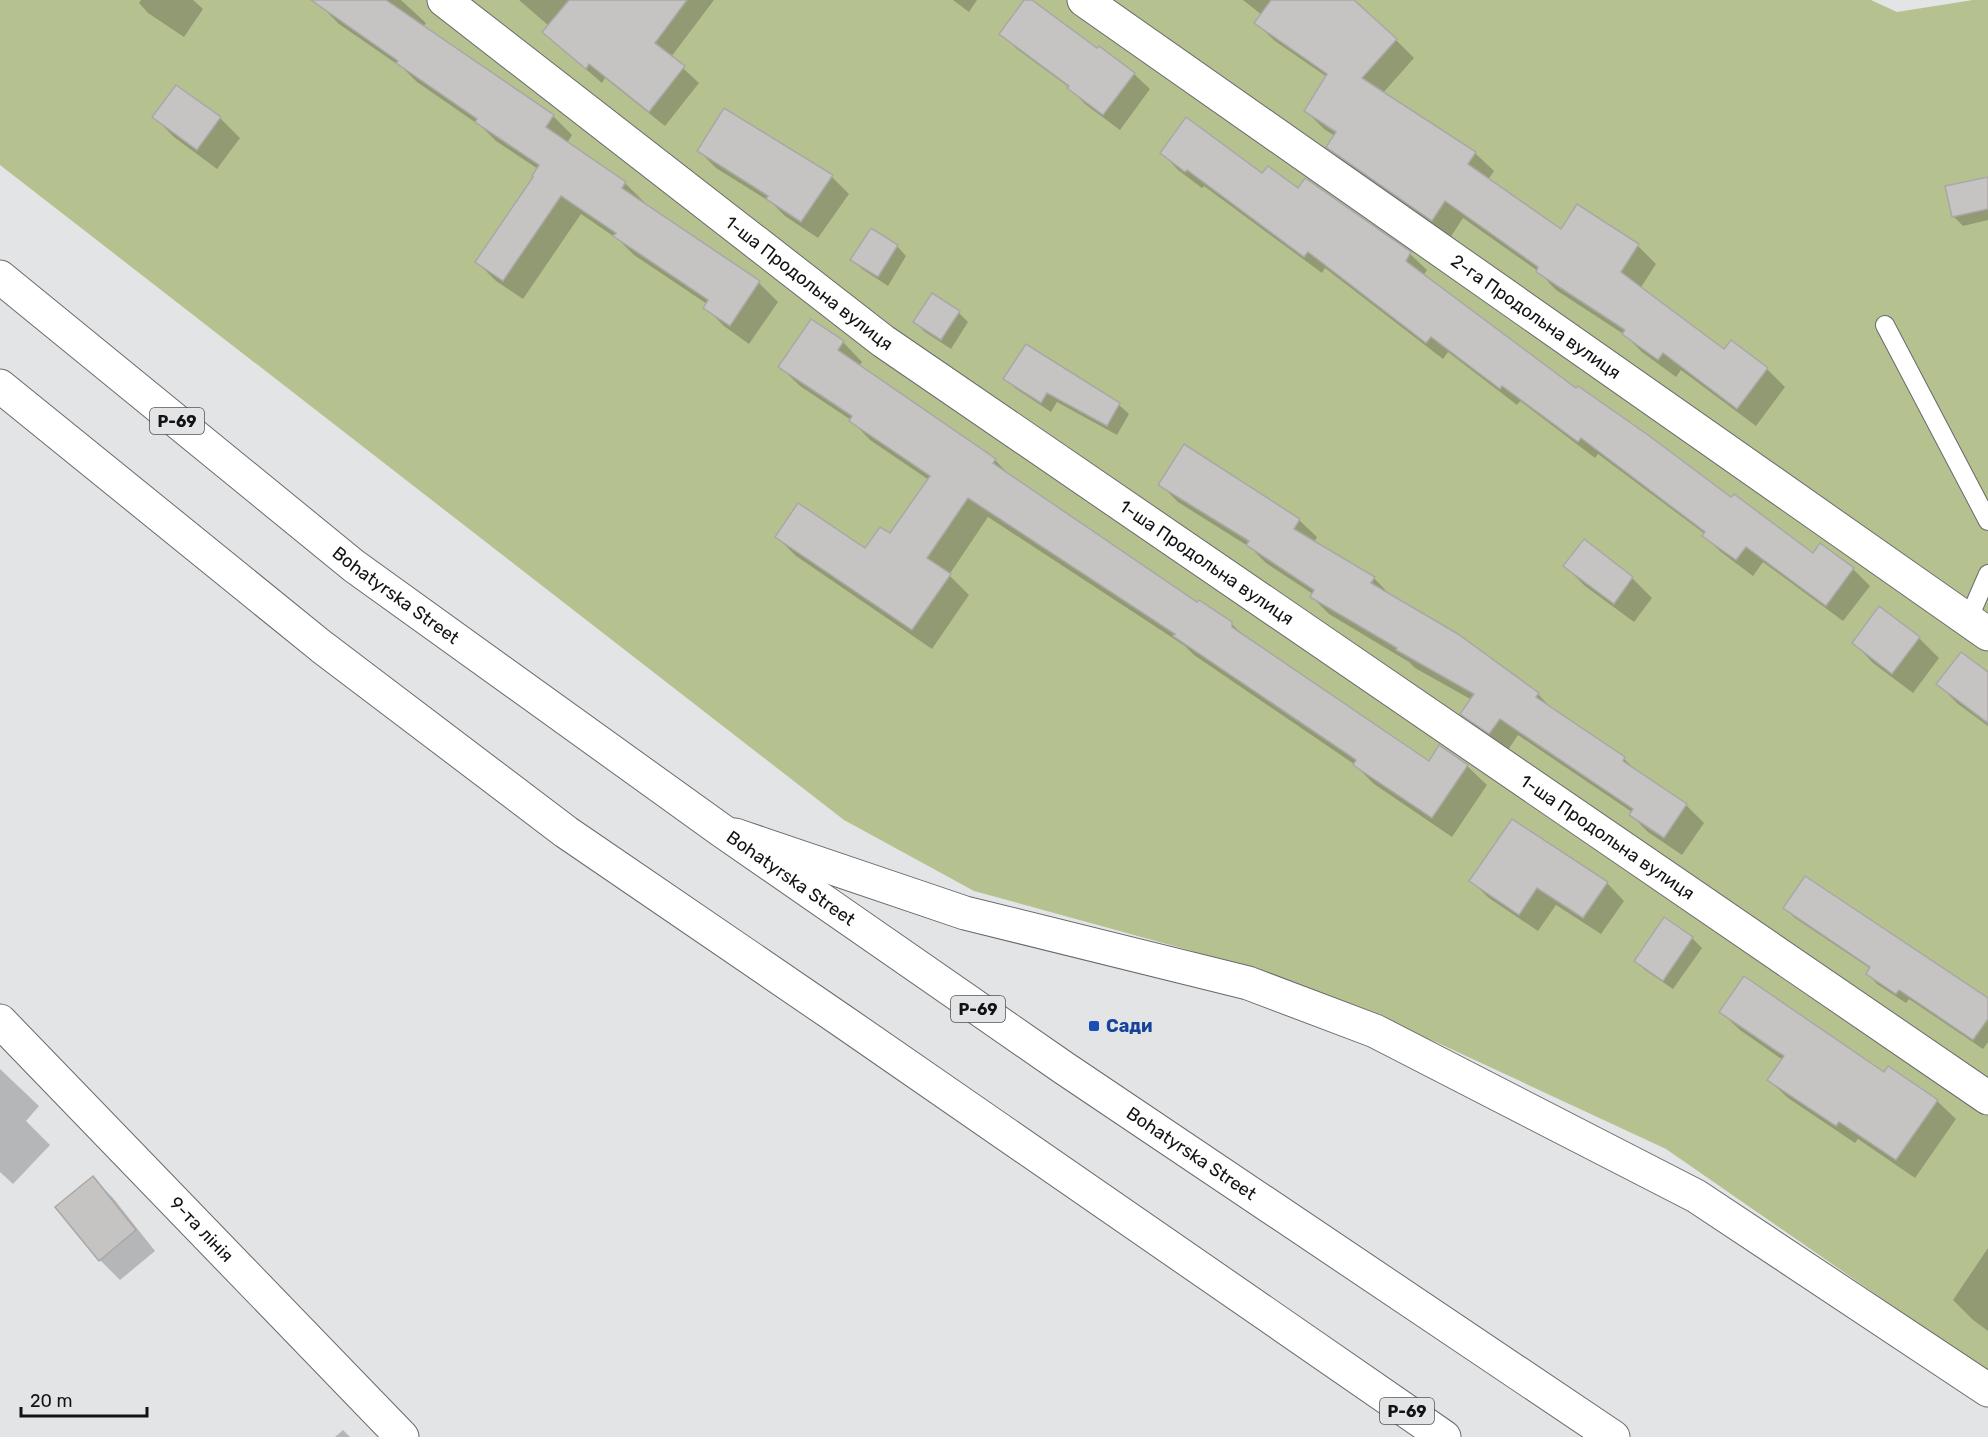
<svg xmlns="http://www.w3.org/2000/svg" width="1988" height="1437" viewBox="0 0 1988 1437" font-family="Rubik,sans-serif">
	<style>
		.green { fill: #b6c190 }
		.shadow { fill: #0003 }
		.building { fill: #c6c3c3; stroke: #aaa8a7; stroke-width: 1.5 }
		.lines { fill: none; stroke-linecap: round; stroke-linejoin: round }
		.service-casing { stroke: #696a6c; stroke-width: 20 }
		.minor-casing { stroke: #696a6c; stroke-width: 35 }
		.primary-casing { stroke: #696a6c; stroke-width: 35 }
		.service { stroke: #fff; stroke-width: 18 }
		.minor { stroke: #fff; stroke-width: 33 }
		.primary { stroke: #fff; stroke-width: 33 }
		.transit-dot { fill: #1a4fb4; stroke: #e3e4e6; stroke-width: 2 }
		.labels { text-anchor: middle; stroke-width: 4.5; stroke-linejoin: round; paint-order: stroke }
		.shield { fill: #e3e4e6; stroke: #515253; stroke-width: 1.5 }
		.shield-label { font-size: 16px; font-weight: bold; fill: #131314 }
		.street-label { font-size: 18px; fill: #131314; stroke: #e3e4e6 }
		.transit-label { font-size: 18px; font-weight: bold; fill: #164399; stroke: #e3e4e6; text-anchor: start }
	</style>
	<rect width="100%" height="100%" fill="#e3e4e6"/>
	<!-- green -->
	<path class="green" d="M0 0H1871L1897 12 1973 0H1988V1372L1666 1149 1436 1042 1192 951 974 891 844 820 0 165Z"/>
	<!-- shadow -->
	<g class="shadow">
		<path d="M141 0H193L203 9 184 37 148 13 139 3Z"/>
		<path d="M321 0H401L426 23 423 27 553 116 572 135 567 143 625 183 644 202 643 204 759 283 778 302 749 344 724 326 705 307 707 304 634 255 619 240 581 214 523 299 496 281 477 262 538 169 496 141 482 127 417 82 404 69 339 24 320 5Z"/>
		<path d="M519 0H714L671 57 699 83 665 126 605 78 602 83 560 47 549 26Z"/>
		<path d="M953 0H977L969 12Z"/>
		<path d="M1026 0H1029L1098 51 1134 74 1150 89 1120 130 1085 104 1070 88 1017 49 1001 34Z"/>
		<path d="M1243 0H1334L1396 40 1414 58 1383 93 1475 153 1494 171 1488 180 1561 231 1577 206 1638 246 1656 264 1640 289 1724 352 1731 342 1767 369 1785 387 1756 426 1681 370 1676 377 1642 352 1625 335 1556 290 1538 271 1463 218 1450 238 1346 165 1328 147 1335 136 1324 129 1305 110 1327 77 1275 41 1256 23 1262 15Z"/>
		<path d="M154 117 220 118 240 138 217 169 174 137Z"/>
		<path d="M699 151 832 177 849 194 818 238 785 216 772 203 716 168Z"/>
		<path d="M1162 153 1263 175 1299 190 1306 180 1410 254 1427 270 1423 276 1577 390 1813 555 1853 569 1870 586 1843 621 1763 562 1753 576 1721 552 1704 536 1705 534 1598 454 1595 458 1520 401 1517 405 1448 352 1443 359 1325 268 1322 273 1204 186 1202 188 1178 170Z"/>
		<path d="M1988 178V220L1963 226 1953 216Z"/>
		<path d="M897 246 906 256 888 286 862 269 852 260Z"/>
		<path d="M959 313 968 322 951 349 925 332 915 322Z"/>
		<path d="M843 342 862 362 859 366 995 460 1011 477 1197 604 1231 623 1245 637 1429 763 1440 747 1467 766 1487 785 1452 837 1374 784 1354 764 1194 655 1185 646 988 517 949 575 969 595 932 649 796 556 777 537 866 551 891 535 929 480 870 440 851 420 800 386 780 367Z"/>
		<path d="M1005 379 1119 405 1129 414 1117 435 1057 402 1051 412 1015 388Z"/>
		<path d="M1160 484 1299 520 1317 537 1314 543 1374 578 1391 596 1538 694 1555 712 1624 759 1640 774 1686 805 1704 823 1682 855 1648 832 1631 815 1632 812 1518 735 1508 750 1480 731 1462 714 1472 700 1415 668 1409 662 1329 614 1312 597 1313 594 1266 563 1251 548 1178 502Z"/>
		<path d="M1584 541 1632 578 1652 598 1634 622 1585 586 1565 566Z"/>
		<path d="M1879 608 1919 638 1939 658 1913 693 1873 663 1854 643Z"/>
		<path d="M1988 674V726L1958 704 1938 684Z"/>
		<path d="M1471 881 1607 883 1624 901 1601 934 1556 905 1538 931 1489 898Z"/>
		<path d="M1785 908 1988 999V1042L1983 1049 1909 999 1906 1003 1877 984 1868 974 1871 969 1795 918Z"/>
		<path d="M1692 938 1702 948 1673 989 1645 970 1636 961Z"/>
		<path d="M1721 1012 1884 1074 1937 1101 1956 1119 1915 1178 1858 1139 1855 1143 1788 1098 1769 1080 1783 1060 1740 1030Z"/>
		<path d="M0 1069 39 1106 26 1121 50 1145 13 1184 0 1172Z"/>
		<path d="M93 1178 113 1198 155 1251 120 1280 100 1260Z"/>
		<path d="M1988 1248V1331L1973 1320 1953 1300Z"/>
		<path d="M343 1430 350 1437H335Z"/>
	</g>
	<!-- building -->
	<g class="building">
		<path d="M311 0H386L554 115 546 127 626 182 622 188 760 281 730 326 703 308 708 300 613 236 616 233 561 196 503 281 475 262 533 177 532 176 539 165 475 122 477 119 396 63 398 61Z"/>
		<path d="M569 0H687L655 43 685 66 649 112 589 64 586 69 542 32Z"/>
		<path d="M1024 0H1032L1097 48 1099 46 1135 73 1103 115 1067 88 1069 86 999 34Z"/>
		<path d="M1271 0H1354L1397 39 1362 78 1476 152 1468 164 1561 229 1577 204 1639 244 1621 272 1724 349 1731 340 1768 368 1737 409 1663 353 1658 360 1622 334 1625 330 1536 272 1538 267 1445 201 1432 221 1326 147 1336 132 1304 111 1327 74 1254 23Z"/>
		<path d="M176 85 221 117 197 150 152 117Z"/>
		<path d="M724 108 833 175 801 222 766 199 768 196 697 151Z"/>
		<path d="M1186 117 1262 173 1268 166 1298 188 1305 178 1411 252 1406 261 1576 388 1578 386 1648 435 1731 497 1734 494 1813 553 1820 543 1854 568 1826 606 1746 547 1736 560 1702 536 1705 532 1581 438 1578 442 1502 386 1500 389 1431 337 1426 343 1308 252 1304 257 1187 170 1185 172 1160 153Z"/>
		<path d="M1988 177V209L1952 217 1945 186Z"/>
		<path d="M871 228 898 245 878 277 850 260Z"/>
		<path d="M932 293 960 311 941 340 913 322Z"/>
		<path d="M811 319 844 341 838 350 996 459 993 463 1197 602 1199 600 1232 622V627L1429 761 1439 745 1468 765 1432 818 1353 765 1356 760 1173 636 1175 634 968 498 927 558 951 574 912 630 775 537 798 503 865 548 880 527 890 533 930 476 849 421 852 416 778 367Z"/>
		<path d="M1026 344 1120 403 1107 426 1047 393 1041 403 1003 379Z"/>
		<path d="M1184 444 1300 519 1294 529 1375 577 1371 583 1458 634 1539 693 1536 697 1625 757 1623 761 1687 804 1664 838 1629 815 1633 809 1500 719 1489 734 1460 714 1474 694 1396 650 1397 648 1310 597 1314 590 1246 545 1249 541 1158 485Z"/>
		<path d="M1584 539 1633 577 1614 604 1563 566Z"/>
		<path d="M1879 606 1920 637 1892 674 1852 643Z"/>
		<path d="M1961 652 1988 672V723L1936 684Z"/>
		<path d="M1512 819 1608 882 1583 918 1537 888 1519 915 1469 881Z"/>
		<path d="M1805 876 1988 998V1019L1973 1040 1899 990 1896 994 1866 974 1870 967 1783 908Z"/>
		<path d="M1664 917 1693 937 1663 981 1634 961Z"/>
		<path d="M1744 976 1884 1072 1888 1066 1938 1100 1896 1160 1839 1122 1836 1126 1767 1080 1784 1056 1719 1012Z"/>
		<path d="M93 1176 136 1230 99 1261 55 1207Z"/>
	</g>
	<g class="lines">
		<!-- service casing -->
		<g class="service-casing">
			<g id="service">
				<path d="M1885 325 1988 521"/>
				<path d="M1968 620 1988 574"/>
			</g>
		</g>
		<!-- minor casing -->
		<g class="minor-casing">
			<g id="minor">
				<path id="s1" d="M444 0 883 341 1988 1098"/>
				<path id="s2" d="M1084 0 1988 634"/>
				<path d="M735 835 965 913 1248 983 1375 1031 1696 1196 1988 1390"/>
				<path id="s3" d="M0 1021 402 1437"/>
			</g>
		</g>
		<!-- primary casing -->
		<g class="primary-casing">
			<g id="primary">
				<path id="s4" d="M0 277 354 566 721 830 1064 1068 1613 1437"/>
				<path d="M0 386 322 647 566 832 841 1020 1444 1437"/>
			</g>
		</g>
		<!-- service -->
		<use href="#service" class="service"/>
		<!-- minor -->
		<use href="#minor" class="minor"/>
		<!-- primary -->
		<use href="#primary" class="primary"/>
	</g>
	<!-- markers -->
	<rect class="transit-dot" x="1088" y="1020" width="12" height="12" rx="3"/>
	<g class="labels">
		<!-- shield labels -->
		<g class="shield">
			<rect x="150" y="408" width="54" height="26" rx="4.5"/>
			<rect x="951" y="996" width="54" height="26" rx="4.5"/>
			<rect x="1380" y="1398" width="54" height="26" rx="4.5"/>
		</g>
		<g class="shield-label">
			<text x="177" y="427">Р-69</text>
			<text x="978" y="1015">Р-69</text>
			<text x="1407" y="1417">Р-69</text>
		</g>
		<!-- street labels -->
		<g class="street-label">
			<text dy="6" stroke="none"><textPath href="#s1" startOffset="462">1-ша Продольна вулиця</textPath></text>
			<text dy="6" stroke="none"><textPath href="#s2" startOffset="552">2-га Продольна вулиця</textPath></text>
			<text dy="6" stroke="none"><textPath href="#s1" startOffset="948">1-ша Продольна вулиця</textPath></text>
			<text dy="6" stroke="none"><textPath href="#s4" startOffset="508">Bohatyrska Street</textPath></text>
			<text dy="6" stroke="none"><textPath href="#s1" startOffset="1434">1-ша Продольна вулиця</textPath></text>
			<text dy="6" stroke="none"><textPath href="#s4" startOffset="994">Bohatyrska Street</textPath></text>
			<text dy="6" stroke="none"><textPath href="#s4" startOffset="1480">Bohatyrska Street</textPath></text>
			<text dy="6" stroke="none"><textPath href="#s3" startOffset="290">9-та лінія</textPath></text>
		</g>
		<!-- transit labels -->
		<g class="transit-label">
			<text x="1106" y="1032">Сади</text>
		</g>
	</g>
	<!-- scale -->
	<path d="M21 1407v9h126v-9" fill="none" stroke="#131314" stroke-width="3"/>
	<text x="30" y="1407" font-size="18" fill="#131314" stroke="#e3e4e6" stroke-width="4.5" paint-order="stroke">20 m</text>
</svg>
